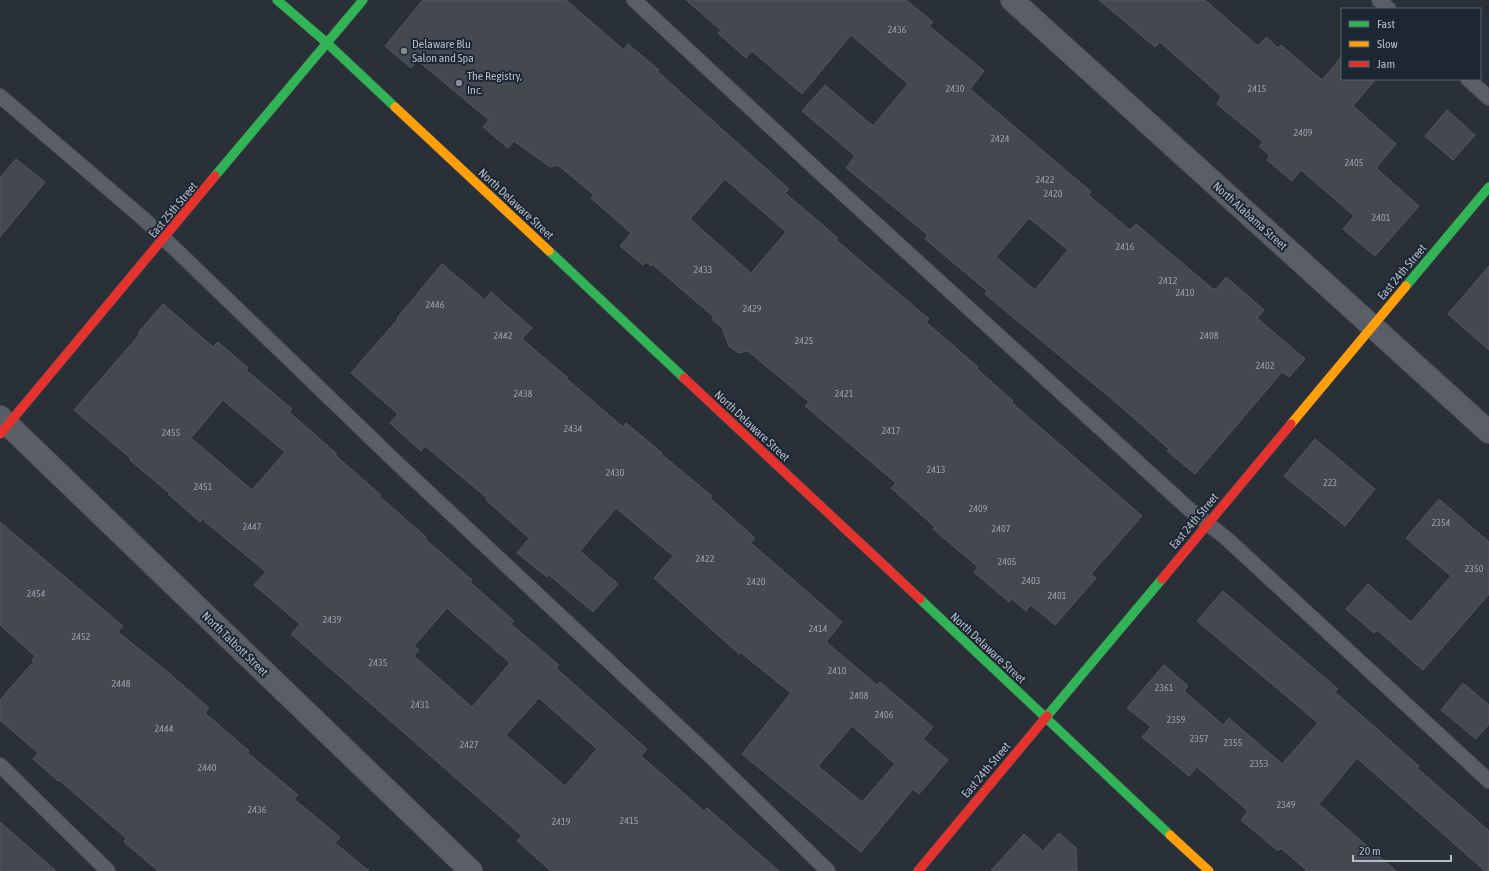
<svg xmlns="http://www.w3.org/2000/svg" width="1489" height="871" viewBox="0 0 1489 871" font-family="'Asap Condensed',sans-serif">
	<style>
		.building { fill: #444950; stroke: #52575f; fill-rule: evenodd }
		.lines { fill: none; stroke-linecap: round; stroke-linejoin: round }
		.lane-casing { stroke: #484c53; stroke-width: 16 }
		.street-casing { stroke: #484c53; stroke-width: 24 }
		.fast-casing { stroke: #484c53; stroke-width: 10 }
		.slow-casing { stroke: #484c53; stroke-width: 10 }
		.jam-casing { stroke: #484c53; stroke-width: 10 }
		.lane { stroke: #5a5e66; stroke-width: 14 }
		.street { stroke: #5a5e66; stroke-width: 22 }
		.fast { stroke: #30b455; stroke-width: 9 }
		.slow { stroke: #ff9f0a; stroke-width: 9 }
		.jam { stroke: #e5322d; stroke-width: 9 }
		.poi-dot { fill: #848b96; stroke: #1d2633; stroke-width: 1.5 }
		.labels { text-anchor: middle; stroke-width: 4; stroke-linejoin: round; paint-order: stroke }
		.number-label { font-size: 10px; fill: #989fab }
		.poi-label { font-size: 12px; fill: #b4bcc9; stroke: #1d2633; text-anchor: start }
		.street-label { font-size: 12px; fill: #b4bcc9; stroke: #1d2633 }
	</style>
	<rect width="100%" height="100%" fill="#2a3038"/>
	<!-- building -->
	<g class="building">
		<path d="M423 0H566L624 50 628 44 659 70 657 71 789 189 785 193 838 238 836 240 929 319 926 322 978 367 976 368 1013 401 1011 402 1142 516 1091 574 1096 578 1055 625 1031 605 1026 611 1012 599 1009 602 974 572 978 567 933 529 935 527 891 488 896 483 805 406 809 402 748 351 738 353 729 346 722 328 712 319 714 317 652 264 651 266 647 262 643 265 620 246 631 233 591 198 594 195 558 165 550 167 514 141 508 148 483 127 489 120 417 60 411 68 385 46ZM725 179 786 232 751 273 690 219Z"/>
		<path d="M686 0H906L933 22 929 26 984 71 970 89 1088 189 1091 192 1088 195 1130 230 1136 224 1213 289 1214 288 1216 289 1226 277 1264 310 1257 318 1305 359 1289 377 1282 372 1195 474 1167 451 1169 449 1113 400 985 294 987 291 925 239 928 235 846 168 855 156 802 111 825 85 873 126 908 84 851 35 802 94 752 51 746 58 718 33 721 30ZM1029 218 1068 250 1035 290 996 257Z"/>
		<path d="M1099 0H1205L1258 46 1266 37 1278 48 1281 45 1322 80 1342 56V79H1376L1353 106 1396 144 1376 168 1419 206 1375 256 1343 229 1354 216 1301 170 1292 181 1267 160 1270 156 1259 146 1263 142 1217 104 1221 97 1219 94 1160 42 1155 47Z"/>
		<path d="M1447 110 1475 135 1453 160 1425 136Z"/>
		<path d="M16 159 45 182 0 237V178Z"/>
		<path d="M442 264 485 300 491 292 532 328 522 339 568 378 567 379 623 427 626 423 662 453 661 454 712 496 710 498 755 538 751 543 842 622 826 642 877 685 880 682 933 727 923 739 948 760 919 794 913 789 861 852 742 754 791 693 740 652 739 654 654 578 673 556 616 508 580 551 618 584 593 612 549 575 547 577 517 553 529 538 486 500 487 498 425 446 421 451 390 423 398 414 351 373 398 319 397 318ZM852 726 895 764 862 802 818 766Z"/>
		<path d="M1489 266V350L1448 314Z"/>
		<path d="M163 304 213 347 218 342 248 368 246 370 292 409 289 412 337 454 335 455 381 495 380 497 426 537 425 539 472 580 470 582 514 621 511 624 559 665 556 668 647 749 641 756 704 811 707 808 779 871H551L517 841 522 836 291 634 300 624 254 585 266 572 202 519 200 522 168 494 169 493 130 460V458L74 410 140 334 138 333ZM223 400 285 452 252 490 191 438ZM447 608 510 663 472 707 414 656 419 650 414 646ZM539 698 597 749 565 786 506 735Z"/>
		<path d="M1315 439 1375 489 1345 526 1284 476Z"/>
		<path d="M1439 499 1489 542V594L1423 670 1377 630 1374 633 1346 609 1368 584 1411 622 1451 576 1406 538Z"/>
		<path d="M0 522 123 626 118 632 163 668 209 708 205 713 249 751 248 753 298 795 294 799 340 837 335 843 369 871H158L124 842 126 838 59 780 58 781 33 759 38 753 0 720V700L34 661 32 660 35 656 0 625Z"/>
		<path d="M1223 591 1338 689 1335 692 1419 766 1417 768 1489 831V871H1485L1357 758 1319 804 1396 871H1307L1281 848 1278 851 1241 820 1248 811 1197 767 1189 776 1142 737 1151 727 1127 708 1164 665 1188 686 1184 691 1223 725 1229 718 1282 764 1318 723 1197 621Z"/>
		<path d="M1463 683 1489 705V724L1476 739 1441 710Z"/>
		<path d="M0 822 56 871H0Z"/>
		<path d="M1059 833 1076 848 1077 871H991L1024 834 1043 851Z"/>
	</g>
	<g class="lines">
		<!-- lane casing -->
		<g class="lane-casing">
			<g id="lane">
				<path d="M634 0 817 170 1190 510 1226 538 1489 781"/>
				<path d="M1379 0 1389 9"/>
				<path d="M1468 79 1489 98"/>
				<path d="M0 96 145 220 397 463 710 756 828 871"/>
				<path d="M0 765 108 871"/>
			</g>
		</g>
		<!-- street casing -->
		<g class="street-casing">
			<g id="street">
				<path d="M1012 0 1489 432"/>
				<path d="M0 417 471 871"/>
			</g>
		</g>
		<!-- fast casing -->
		<g class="fast-casing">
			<g id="fast">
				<path d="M277 0 327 43 395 107"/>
				<path d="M215 176 363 0"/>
				<path d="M549 251 684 378"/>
				<path d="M1406 286 1489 187"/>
				<path d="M920 599 1170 835"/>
				<path d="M1047 716 1162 579"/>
			</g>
		</g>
		<!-- slow casing -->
		<g class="slow-casing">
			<g id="slow">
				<path d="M395 107 549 251"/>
				<path d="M1291 424 1406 286"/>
				<path d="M1170 835 1209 871"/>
			</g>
		</g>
		<!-- jam casing -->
		<g class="jam-casing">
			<g id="jam">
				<path d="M684 378 920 599"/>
				<path d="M0 434 215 176"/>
				<path d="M1162 579 1291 424"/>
				<path d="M918 871 1047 716"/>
			</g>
		</g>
		<!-- lane -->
		<use href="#lane" class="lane"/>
		<!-- street -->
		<use href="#street" class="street"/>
		<!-- fast -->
		<use href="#fast" class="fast"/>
		<!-- slow -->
		<use href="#slow" class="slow"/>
		<!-- jam -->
		<use href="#jam" class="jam"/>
	</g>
	<!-- markers -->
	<g class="poi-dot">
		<circle cx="404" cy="51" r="4"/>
		<circle cx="459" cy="83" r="4"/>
	</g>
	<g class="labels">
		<!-- number labels -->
		<g class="number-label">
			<text x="897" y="33">2436</text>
			<text x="955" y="92">2430</text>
			<text x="1257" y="92">2415</text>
			<text x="1303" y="136">2409</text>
			<text x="1000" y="142">2424</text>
			<text x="1354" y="166">2405</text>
			<text x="1045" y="183">2422</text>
			<text x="1053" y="197">2420</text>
			<text x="1381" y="221">2401</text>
			<text x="1125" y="250">2416</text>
			<text x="703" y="273">2433</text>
			<text x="1168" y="284">2412</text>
			<text x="1185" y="296">2410</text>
			<text x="435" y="308">2446</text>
			<text x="752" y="312">2429</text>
			<text x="503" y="339">2442</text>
			<text x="1209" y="339">2408</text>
			<text x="804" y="344">2425</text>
			<text x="1265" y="369">2402</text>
			<text x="523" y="397">2438</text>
			<text x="844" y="397">2421</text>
			<text x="573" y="432">2434</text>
			<text x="891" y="434">2417</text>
			<text x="171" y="436">2455</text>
			<text x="936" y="473">2413</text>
			<text x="615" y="476">2430</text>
			<text x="1330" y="486">223</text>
			<text x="203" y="490">2451</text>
			<text x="978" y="512">2409</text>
			<text x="1441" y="526">2354</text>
			<text x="252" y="530">2447</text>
			<text x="1001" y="532">2407</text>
			<text x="705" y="562">2422</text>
			<text x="1007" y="565">2405</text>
			<text x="1474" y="572">2350</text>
			<text x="1031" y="584">2403</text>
			<text x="756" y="585">2420</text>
			<text x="36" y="597">2454</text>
			<text x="1057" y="599">2401</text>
			<text x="332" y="623">2439</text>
			<text x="818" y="632">2414</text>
			<text x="81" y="640">2452</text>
			<text x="378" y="666">2435</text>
			<text x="837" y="674">2410</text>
			<text x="121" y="687">2448</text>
			<text x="1164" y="691">2361</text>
			<text x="859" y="699">2408</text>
			<text x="420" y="708">2431</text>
			<text x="884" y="718">2406</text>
			<text x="1176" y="723">2359</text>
			<text x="164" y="732">2444</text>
			<text x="1199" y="742">2357</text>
			<text x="1233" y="746">2355</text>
			<text x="469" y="748">2427</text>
			<text x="1259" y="767">2353</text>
			<text x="207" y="771">2440</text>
			<text x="1286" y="808">2349</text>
			<text x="257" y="813">2436</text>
			<text x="629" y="824">2415</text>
			<text x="561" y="825">2419</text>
		</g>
		<!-- poi labels -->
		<g class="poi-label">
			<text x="412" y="48">Delaware Blu<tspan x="412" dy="14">Salon and Spa</tspan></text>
			<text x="467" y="80">The Registry,<tspan x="467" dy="14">Inc.</tspan></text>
		</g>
		<!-- street labels -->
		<g class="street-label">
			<text transform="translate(516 204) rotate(43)" y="4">North Delaware Street</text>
			<text transform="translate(173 210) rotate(-50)" y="4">East 25th Street</text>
			<text transform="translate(1250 216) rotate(42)" y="4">North Alabama Street</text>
			<text transform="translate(1402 272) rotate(-50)" y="4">East 24th Street</text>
			<text transform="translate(752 426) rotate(43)" y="4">North Delaware Street</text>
			<text transform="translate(1194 521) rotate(-50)" y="4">East 24th Street</text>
			<text transform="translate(235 644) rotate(44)" y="4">North Talbott Street</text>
			<text transform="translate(988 648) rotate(43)" y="4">North Delaware Street</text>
			<text transform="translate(986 770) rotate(-50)" y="4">East 24th Street</text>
		</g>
	</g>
	<!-- legend -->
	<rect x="1341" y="8" width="140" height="72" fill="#1d2633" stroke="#59626f"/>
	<rect x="1349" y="21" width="20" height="6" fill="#30b455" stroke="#59626f"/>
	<text x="1377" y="28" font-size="12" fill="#b4bcc9">Fast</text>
	<rect x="1349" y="41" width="20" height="6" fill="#ff9f0a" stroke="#59626f"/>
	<text x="1377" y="48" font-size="12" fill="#b4bcc9">Slow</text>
	<rect x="1349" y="61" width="20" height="6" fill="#e5322d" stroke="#59626f"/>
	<text x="1377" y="68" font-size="12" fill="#b4bcc9">Jam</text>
	<!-- scale -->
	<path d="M1353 855v6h98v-6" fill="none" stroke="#b4bcc9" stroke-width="2"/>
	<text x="1359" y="855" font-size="12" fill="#b4bcc9" stroke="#1d2633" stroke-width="3" paint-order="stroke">20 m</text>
</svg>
